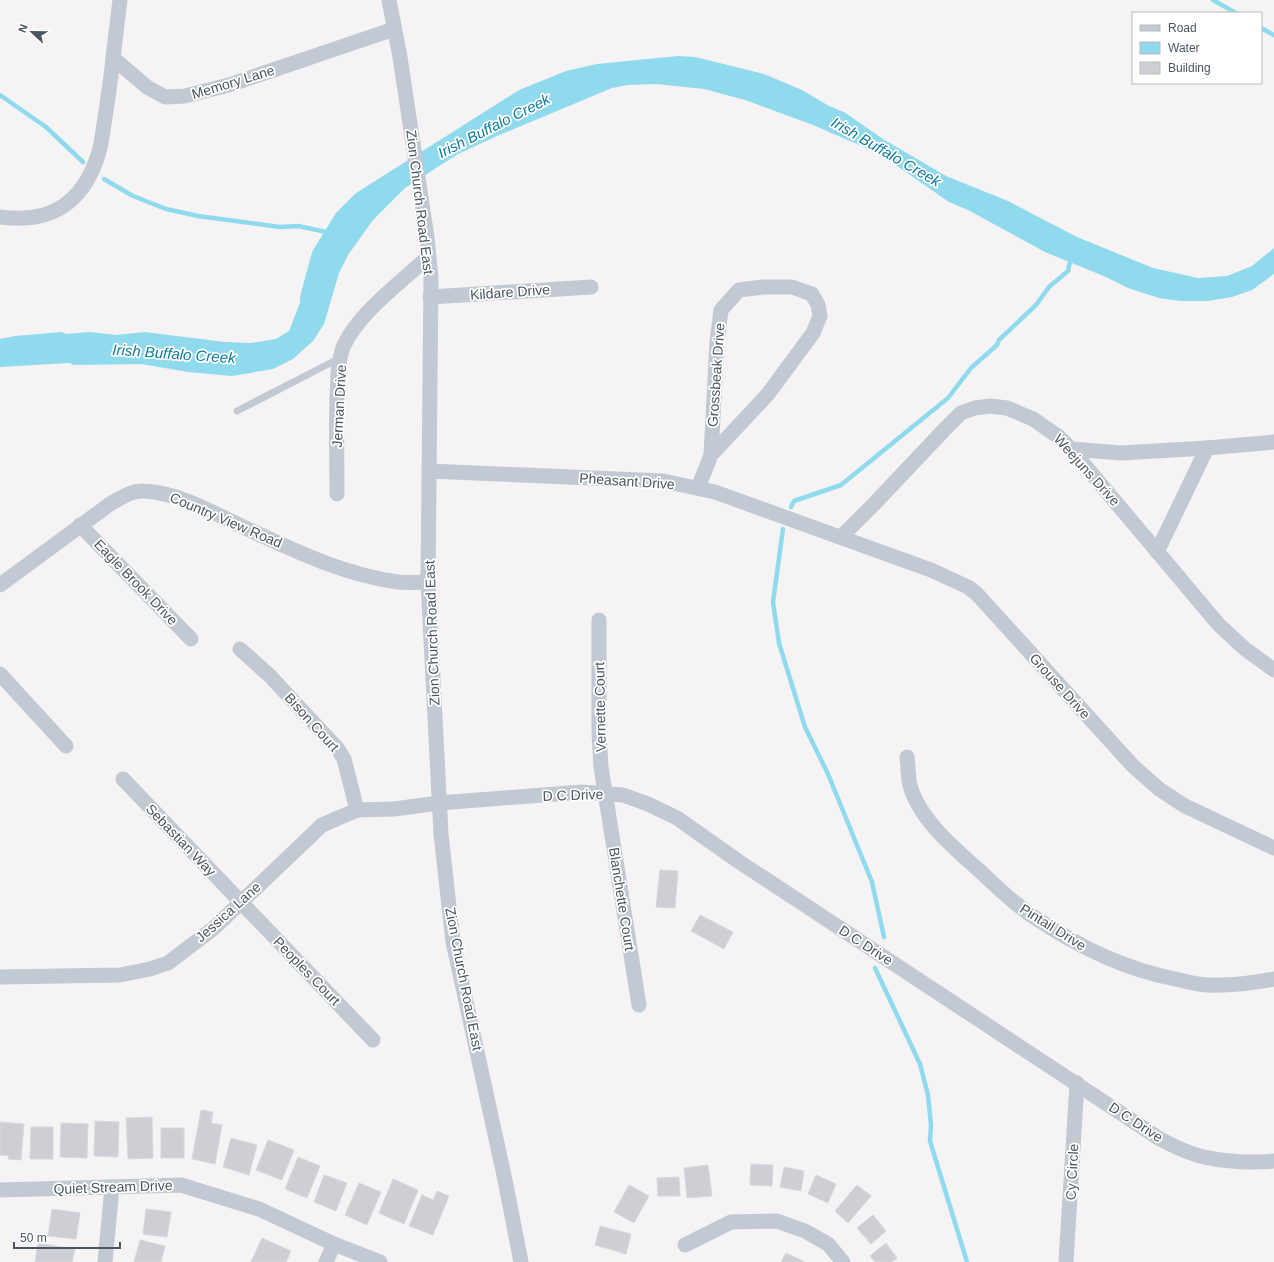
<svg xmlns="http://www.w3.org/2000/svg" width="1274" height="1262" viewBox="0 0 1274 1262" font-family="Arial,sans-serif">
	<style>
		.water { fill: #90daee }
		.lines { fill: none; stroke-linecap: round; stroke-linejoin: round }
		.stream { stroke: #90daee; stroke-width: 4.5 }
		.building { fill: #cdcfd5; stroke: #d7d9de }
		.lane { stroke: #c1cad2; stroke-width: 7 }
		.street { stroke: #c1cad2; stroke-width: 15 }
		.labels { text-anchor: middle; stroke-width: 3.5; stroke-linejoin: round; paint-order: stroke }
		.street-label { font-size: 14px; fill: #4a5661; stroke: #fff }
		.water-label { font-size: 15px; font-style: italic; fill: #0c7c9b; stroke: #fff }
	</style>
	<rect width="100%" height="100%" fill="#f5f3f3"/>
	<!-- water -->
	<path class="water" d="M678 56 695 57 764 74 802 90 829 106 844 112 883 139 946 176 1008 201 1077 237 1153 268 1198 278 1227 276 1252 266 1274 248V274L1252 290 1232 297 1208 301H1180L1159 298 1128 288 1106 277 1045 252 968 210 949 202 880 154 813 125 745 100 704 89 656 84 628 85 612 88 497 136 458 154 405 188 373 220 348 255 339 273 324 324 313 341 293 359 273 369 232 376 188 372 141 364 74 365 69 363 0 367V339L15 336 62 332 66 334 89 332 116 335 145 332 225 342 250 343 276 339 289 331 300 303V297L312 252 336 213 356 193 519 90 566 71 597 64Z"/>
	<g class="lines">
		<!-- stream -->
		<g class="stream">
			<path d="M1213 0 1236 13"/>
			<path d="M1261 28 1274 35"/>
			<path d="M0 95 46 127 83 162"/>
			<path d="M104 179 133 196 166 209 198 216 280 227 298 226 326 232 329 235"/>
			<path d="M791 507 794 501 841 485 948 398 971 368 997 345 999 340 1036 305 1049 287 1068 271 1071 257"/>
			<path d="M783 529 773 602 779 643 805 727 828 774 872 882 884 937"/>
			<path d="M875 968 920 1064 928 1095 931 1125 930 1141 967 1262"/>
		</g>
	</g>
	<!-- building -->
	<g class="building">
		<path d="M660 870 678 871 675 908 656 907Z"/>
		<path d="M700 915 733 932 724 949 691 931Z"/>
		<path d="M201 1110 213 1112 211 1123 222 1125 215 1164 192 1159Z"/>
		<path d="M152 1117 153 1158 128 1159 126 1118Z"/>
		<path d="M95 1121 119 1122 118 1157 94 1156Z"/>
		<path d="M0 1122 24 1124 21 1160 8 1159 9 1156 0 1155Z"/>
		<path d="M61 1123 88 1124 87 1158 60 1157Z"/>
		<path d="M31 1127H53V1159H30Z"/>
		<rect x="161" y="1128" width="23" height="30"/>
		<path d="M231 1138 257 1145 249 1175 223 1167Z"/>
		<path d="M268 1140 294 1150 282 1180 256 1170Z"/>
		<path d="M298 1157 320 1166 307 1198 285 1189Z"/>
		<path d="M751 1164 773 1165 772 1186 750 1185Z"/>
		<path d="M708 1165 712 1196 687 1198 684 1168Z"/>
		<path d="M784 1167 804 1171 801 1191 780 1187Z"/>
		<path d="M324 1175 347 1183 336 1211 314 1202Z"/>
		<path d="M816 1175 836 1184 828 1203 808 1194Z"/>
		<path d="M679 1177 680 1196H658L657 1178Z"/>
		<path d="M393 1179 418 1190 404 1224 379 1213Z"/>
		<path d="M359 1183 381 1192 367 1225 345 1215Z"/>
		<path d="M629 1185 649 1196 634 1223 614 1212Z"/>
		<path d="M857 1185 871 1196 848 1223 835 1211Z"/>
		<path d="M437 1191 449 1196 433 1235 409 1226 422 1195 433 1200Z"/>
		<path d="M52 1209 80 1213 76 1239 48 1236Z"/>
		<path d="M146 1209 171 1212 167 1237 143 1234Z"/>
		<path d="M873 1215 886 1231 871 1244 857 1228Z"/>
		<path d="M600 1226 631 1234 626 1254 595 1245Z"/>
		<path d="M262 1238 291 1251 286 1262H251Z"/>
		<path d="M140 1240 165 1246 161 1262H134Z"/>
		<path d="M38 1243 75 1249 72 1262H35Z"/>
		<path d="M886 1243 897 1258 892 1262H875L870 1256Z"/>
		<path d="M786 1253 805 1262H781Z"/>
	</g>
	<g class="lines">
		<!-- lane -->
		<path class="lane" d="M237 411 340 358"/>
		<!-- street -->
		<g class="street">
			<path d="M120 0 113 58 147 87 165 97 185 96 229 85 394 29"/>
			<path d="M389 0 400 57 427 237 431 278 428 582 441 834 453 942 505 1180 521 1262"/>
			<path d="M0 217C52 224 84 202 99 152 102 141 103 129 105 118 108 98 111 78 113 58"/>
			<path d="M430 297 591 287"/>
			<path d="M1071 449 1121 453 1207 448"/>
			<path d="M429 471 663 481 715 492 931 570 968 587 977 594 1133 766 1159 789 1185 806 1274 848"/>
			<path d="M698 488 711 455 717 342 721 310 739 290 763 287H792L812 294 818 305 820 316 813 333 768 394 711 455"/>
			<path d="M337 494C337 463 336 431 337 399 338 381 337 362 344 345 360 312 401 282 428 257"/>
			<path d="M80 525 191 639"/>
			<path d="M841 537 874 504 945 429 961 413 975 408 990 406 1007 408 1033 419 1059 437 1071 449 1219 625 1245 649 1274 670"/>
			<path d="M1157 552 1207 448 1274 442"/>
			<path d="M0 585 110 504C121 498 132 490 144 491 179 493 210 511 241 526 291 549 343 575 398 582 408 583 418 582 428 582"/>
			<path d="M599 620V733L601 767 639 1005"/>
			<path d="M240 649 270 676 338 749 344 759 357 810"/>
			<path d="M0 674 66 746"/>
			<path d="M907 757C908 765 908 773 909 781 916 817 955 849 981 872 998 888 1015 905 1034 917 1077 946 1124 969 1175 979 1185 981 1197 985 1208 985 1229 986 1253 983 1274 979"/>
			<path d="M123 779 373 1040"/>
			<path d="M0 977 120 975 150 969 168 963 214 928 322 825 357 810 394 809 439 803 582 792 623 795 648 804 677 818 738 861 1160 1139C1175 1147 1192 1155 1209 1158 1228 1162 1255 1163 1274 1161"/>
			<path d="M0 1190 181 1185 259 1209 334 1244 380 1262"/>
			<path d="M685 1245 731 1222 777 1221 805 1231 828 1244 843 1262"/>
			<path d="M105 1262 112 1187"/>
			<path d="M326 1262 334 1244"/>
			<path d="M1066 1262 1077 1083"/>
		</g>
	</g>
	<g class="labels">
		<!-- street labels -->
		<g class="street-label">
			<text transform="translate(233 82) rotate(-17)" y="5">Memory Lane</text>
			<text transform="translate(420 202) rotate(83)" y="5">Zion Church Road East</text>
			<text transform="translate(510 292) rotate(-4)" y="5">Kildare Drive</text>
			<text transform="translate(716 375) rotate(-86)" y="5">Grossbeak Drive</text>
			<text transform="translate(339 406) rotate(-87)" y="5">Jerman Drive</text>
			<text transform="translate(1087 470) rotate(48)" y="5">Weejuns Drive</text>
			<text transform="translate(627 481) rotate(4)" y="5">Pheasant Drive</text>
			<text transform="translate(226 520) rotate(23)" y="5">Country View Road</text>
			<text transform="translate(136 582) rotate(46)" y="5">Eagle Brook Drive</text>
			<text transform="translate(432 633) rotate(-92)" y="5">Zion Church Road East</text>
			<text transform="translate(1060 686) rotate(48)" y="5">Grouse Drive</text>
			<text transform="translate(600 707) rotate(-91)" y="5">Vernette Court</text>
			<text transform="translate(312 722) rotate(48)" y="5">Bison Court</text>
			<text transform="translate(573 795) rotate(-2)" y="5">D C Drive</text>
			<text transform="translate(181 840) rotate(46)" y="5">Sebastian Way</text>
			<text transform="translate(622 899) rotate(81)" y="5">Blanchette Court</text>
			<text transform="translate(228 912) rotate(-42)" y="5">Jessica Lane</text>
			<text transform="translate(1053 927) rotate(32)" y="5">Pintail Drive</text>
			<text transform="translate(866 945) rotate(33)" y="5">D C Drive</text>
			<text transform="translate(307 971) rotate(46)" y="5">Peoples Court</text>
			<text transform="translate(464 979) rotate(79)" y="5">Zion Church Road East</text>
			<text transform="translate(1136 1122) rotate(33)" y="5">D C Drive</text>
			<text transform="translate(1072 1172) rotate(-87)" y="5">Cy Circle</text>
			<text transform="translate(113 1187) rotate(-2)" y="5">Quiet Stream Drive</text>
		</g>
		<!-- water labels -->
		<g class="water-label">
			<text transform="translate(494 126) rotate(-27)" y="5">Irish Buffalo Creek</text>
			<text transform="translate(886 152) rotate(30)" y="5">Irish Buffalo Creek</text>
			<text transform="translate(174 354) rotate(4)" y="5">Irish Buffalo Creek</text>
		</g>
	</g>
	<!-- legend -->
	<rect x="1132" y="12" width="130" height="72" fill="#ffffff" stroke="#b7bbc0"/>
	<rect x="1140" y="25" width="20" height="6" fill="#c1cad2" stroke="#b7bbc0"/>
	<text x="1168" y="32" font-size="12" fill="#4a5661">Road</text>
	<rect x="1140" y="42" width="20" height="12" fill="#90daee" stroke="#b7bbc0"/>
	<text x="1168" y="52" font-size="12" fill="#4a5661">Water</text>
	<rect x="1140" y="62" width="20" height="12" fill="#cdcfd5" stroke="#b7bbc0"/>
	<text x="1168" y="72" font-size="12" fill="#4a5661">Building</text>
	<!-- north arrow -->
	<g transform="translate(32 32) rotate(292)" stroke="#ffffff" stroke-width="3" paint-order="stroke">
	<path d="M0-3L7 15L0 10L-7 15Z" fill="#4a5661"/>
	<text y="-6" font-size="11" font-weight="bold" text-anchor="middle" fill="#4a5661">N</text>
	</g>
	<!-- scale -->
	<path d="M14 1242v6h106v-6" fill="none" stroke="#4a5661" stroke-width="2"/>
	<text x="20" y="1242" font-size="12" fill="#4a5661" stroke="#ffffff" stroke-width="3" paint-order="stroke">50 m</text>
</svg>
